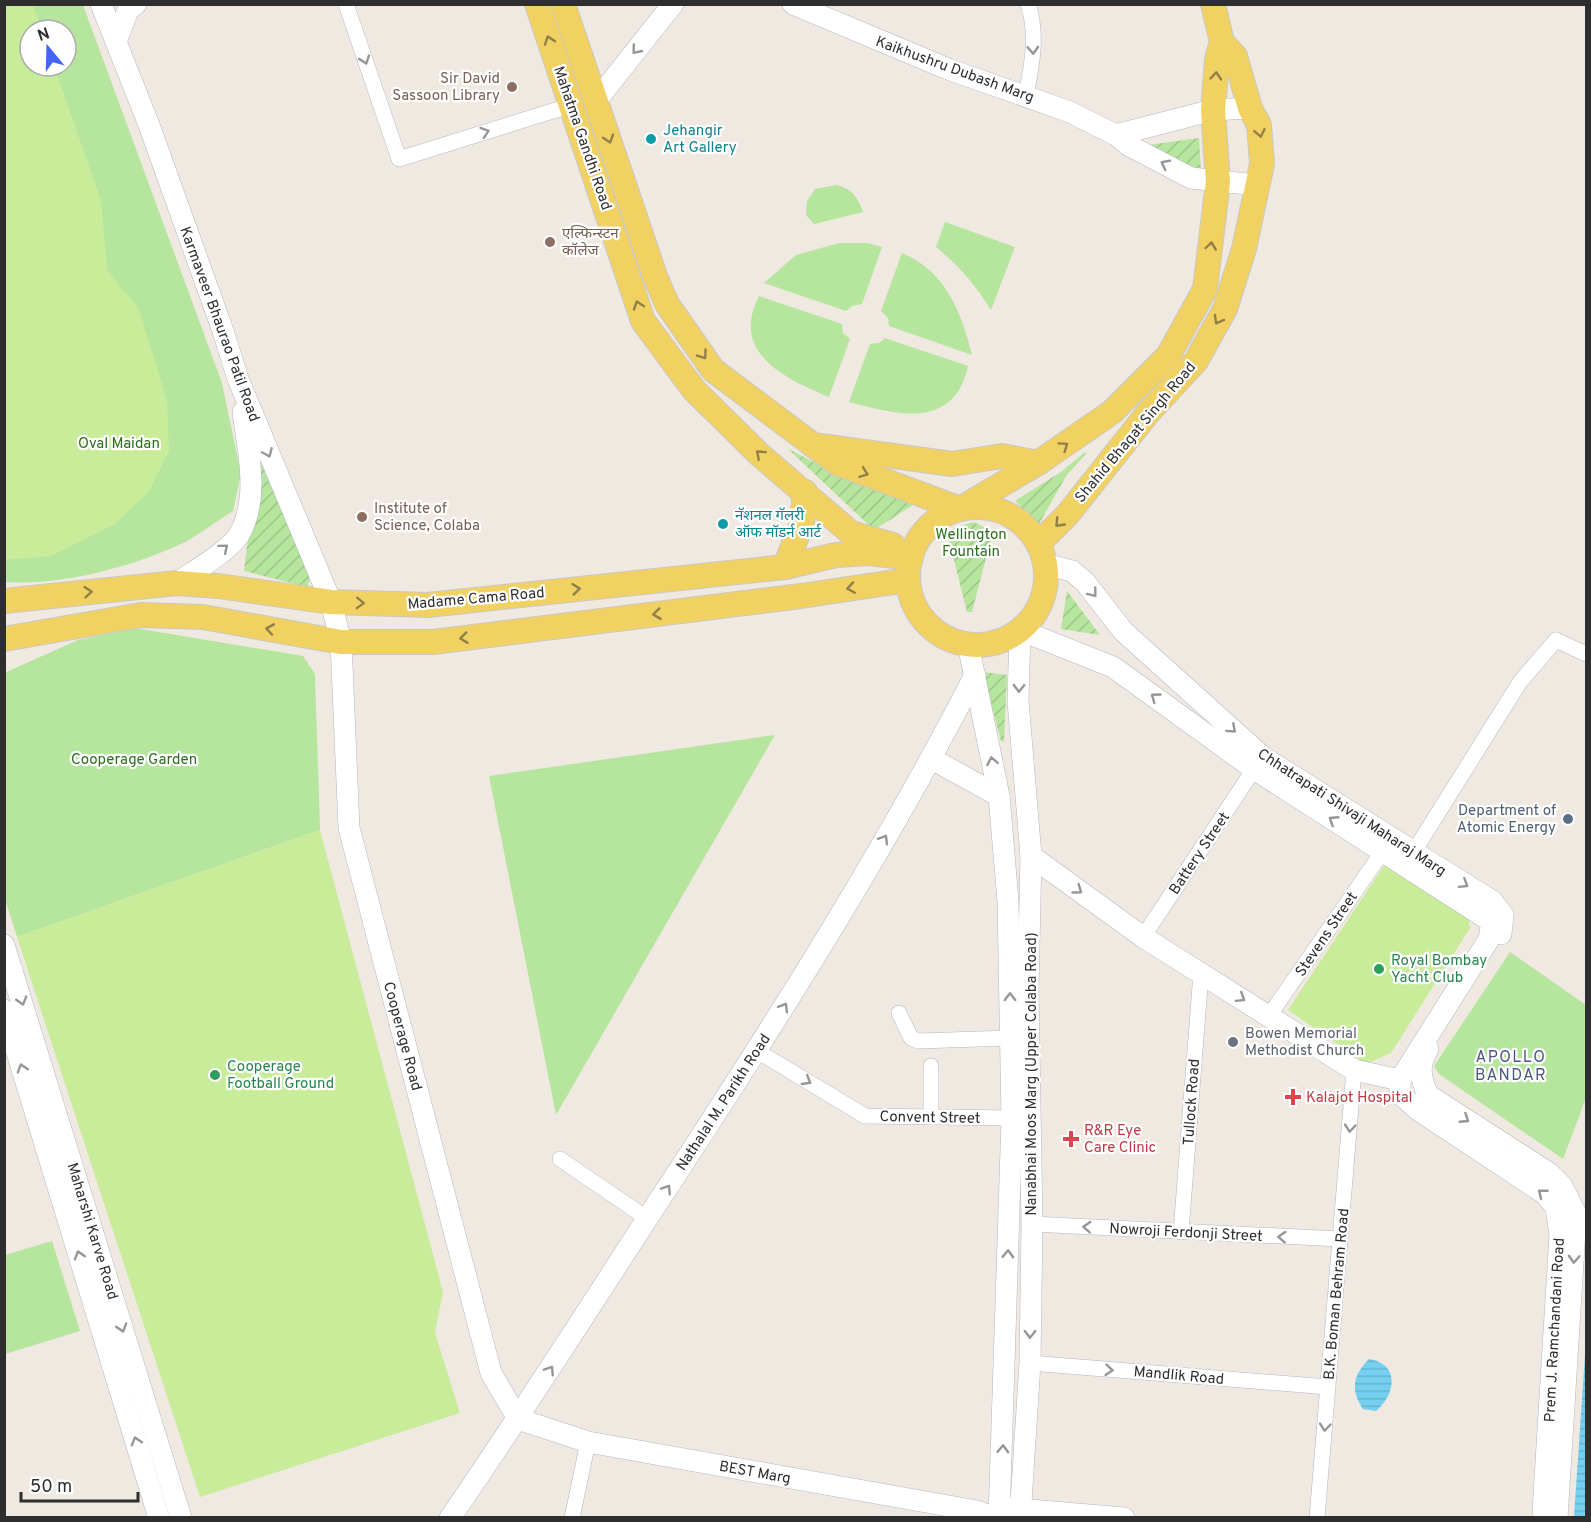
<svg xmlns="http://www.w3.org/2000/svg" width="1591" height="1522" viewBox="0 0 1591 1522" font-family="Overpass,'Noto Sans Devanagari',sans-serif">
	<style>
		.grass { fill: #b6e59e; fill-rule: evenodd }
		.garden { fill: url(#garden-furrows) }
		.pitch { fill: #c9ec9a }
		.water { fill: url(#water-rules) }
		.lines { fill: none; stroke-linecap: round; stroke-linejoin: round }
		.street-casing { stroke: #b4b7c1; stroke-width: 16 }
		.secondary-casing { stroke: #b4b7c1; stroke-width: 22 }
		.primary-casing { stroke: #c9c9c9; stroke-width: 26 }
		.street { stroke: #fff; stroke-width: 15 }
		.secondary { stroke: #fff; stroke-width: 21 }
		.primary { stroke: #f2d163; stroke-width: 24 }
		.oneway { stroke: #908048 }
		.oneway2 { stroke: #969696 }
		.education-dot { fill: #8d6e63; stroke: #fff; stroke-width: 2 }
		.culture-dot { fill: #0f9aa8; stroke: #fff; stroke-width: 2 }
		.service-dot { fill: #5c6f8a; stroke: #fff; stroke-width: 2 }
		.leisure-dot { fill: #2e9e5b; stroke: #fff; stroke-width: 2 }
		.worship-dot { fill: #6b7280; stroke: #fff; stroke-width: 2 }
		.health-dot { fill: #e0444e; stroke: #fff; stroke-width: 2 }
		.labels { text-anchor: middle; stroke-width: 4.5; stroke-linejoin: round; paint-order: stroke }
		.street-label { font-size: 15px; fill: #2e2e2e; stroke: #fff }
		.education-label { font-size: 15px; fill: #785e54; stroke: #fff; text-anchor: start }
		.culture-label { font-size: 15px; fill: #0d838f; stroke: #fff; text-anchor: start }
		.park-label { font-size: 15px; fill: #2c6e1b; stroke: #fff }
		.service-label { font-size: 15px; fill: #4e5e75; stroke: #fff; text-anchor: end }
		.leisure-label { font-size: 15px; fill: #27864d; stroke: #fff; text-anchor: start }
		.worship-label { font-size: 15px; fill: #5b616d; stroke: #fff; text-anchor: start }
		.health-label { font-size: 15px; fill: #be3a42; stroke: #fff; text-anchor: start }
		.neighbourhood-label { font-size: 16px; letter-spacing: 1.5px; fill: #4d5680; stroke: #fff }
	</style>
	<defs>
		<pattern id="garden-furrows" width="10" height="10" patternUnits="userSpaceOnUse" patternTransform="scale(1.5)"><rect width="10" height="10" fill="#b6e59e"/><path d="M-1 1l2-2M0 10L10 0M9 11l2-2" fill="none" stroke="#9dc588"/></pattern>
		<pattern id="water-rules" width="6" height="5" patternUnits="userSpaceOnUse" patternTransform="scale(1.5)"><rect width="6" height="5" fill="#75cff0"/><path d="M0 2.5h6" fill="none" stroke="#66b2ce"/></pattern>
	</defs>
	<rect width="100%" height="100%" fill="#efe9e1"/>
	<!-- grass -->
	<g class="grass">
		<path d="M4 5H83L222 383 241 474 233 511C218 520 203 532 187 541 137 566 61 586 5 582ZM30 30H66V66H30Z"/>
		<path d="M836 185C852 188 858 198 863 212L814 224 806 215 807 201 815 189Z"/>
		<path d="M945 222 1015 247 991 310C975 284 959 266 936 247Z"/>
		<path d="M839 243H867L882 247 862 304 852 306 846 311 764 283 796 255Z"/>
		<path d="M902 253C946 272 961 311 972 355L889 326 888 318 881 311Z"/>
		<path d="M759 296 842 324 843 333 850 339 829 397C784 378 730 353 759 296Z"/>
		<path d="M885 338 968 366C954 430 898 415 849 402L870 344 879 343Z"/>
		<path d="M135 628 303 656 315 674 320 830 17 937 4 896V673L78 640Z"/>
		<path d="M775 735 556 1115 489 776Z"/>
		<path d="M1510 952 1586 1005V1098L1563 1159 1439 1074 1434 1066Z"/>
		<path d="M52 1241 80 1331 5 1354V1255Z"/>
	</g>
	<!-- garden -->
	<g class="garden">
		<path d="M1199 138 1201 172 1148 145Z"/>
		<path d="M787 448 821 466 913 505 874 530Z"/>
		<path d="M1085 452 1086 454 1066 476 1039 524 1015 501 1061 472Z"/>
		<path d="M261 461 310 579 307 587 244 571 257 462Z"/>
		<path d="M974 522 991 531V539L972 612H967L949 540 953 528Z"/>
		<path d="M1067 591 1100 635 1061 629Z"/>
		<path d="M983 672 1007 675 1004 741H1001Z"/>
	</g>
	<!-- pitch -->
	<g class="pitch">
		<path d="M5 4 33 5 42 30H30V66H54L101 200 107 270 139 309 167 401 169 451 149 491 115 524 51 556 5 560Z"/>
		<path d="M320 830 443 1292 435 1333 460 1413 200 1497 17 937Z"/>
		<path d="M1387 861 1467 913 1470 928 1391 1053 1366 1064 1288 1010Z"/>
	</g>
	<!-- water -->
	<g class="water">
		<path d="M1586 1340V1517H1574Z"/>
		<path d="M1369 1359C1400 1364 1396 1394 1376 1411L1363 1409C1350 1390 1353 1375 1369 1359Z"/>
	</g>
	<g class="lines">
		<!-- street casing -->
		<g class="street-casing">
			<g id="street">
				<path d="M346 4 399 159 572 105"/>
				<path d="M1026 95C1032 66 1038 33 1028 4"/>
				<path d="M1413 853 1520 682 1556 640 1586 654"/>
				<path d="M1143 937 1254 769"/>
				<path d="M899 1013 911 1038 918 1041 1010 1038"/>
				<path d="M1269 1016 1383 851"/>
				<path d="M757 1051 865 1116 1012 1118"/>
				<path d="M931 1117V1066"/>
				<path d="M560 1159 648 1219"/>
				<path d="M1032 1224 1340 1239"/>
				<path d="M1181 1232 1201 973"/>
				<path d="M1030 1363 1328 1387"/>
				<path d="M572 1518 588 1442"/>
				<path d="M1317 1518 1354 1070"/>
			</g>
		</g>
		<!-- secondary casing -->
		<g class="secondary-casing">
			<g id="secondary">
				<path d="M101 4 149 125 223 331 238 379 331 602 341 642 349 828 491 1373 518 1419"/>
				<path d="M793 4 948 69 1070 112 1116 135 1128 145 1191 178 1256 185"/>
				<path d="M116 42 128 10 136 4"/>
				<path d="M596 101 673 4"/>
				<path d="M1116 135 1213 110 1250 108"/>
				<path d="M1045 564 1072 571 1085 582 1123 631 1263 757 1492 901 1503 915 1501 934"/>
				<path d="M177 583C194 571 228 552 239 535 260 498 248 451 243 412"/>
				<path d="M968 644 999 796 1008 901 1012 1118 999 1518"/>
				<path d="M932 759 999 796"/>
				<path d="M1031 856 1143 937 1354 1070 1400 1080"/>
				<path d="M4 945 181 1518"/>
				<path d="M4 1010 159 1518"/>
				<path d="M1428 1049C1418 1065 1420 1078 1428 1095L1549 1173 1562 1186 1576 1214 1557 1518"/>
				<path d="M1400 1080V1094L1418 1110 1545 1194 1556 1207 1560 1235 1543 1511"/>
				<path d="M518 1419 588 1442 977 1511 994 1518"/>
				<path d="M1008 1508 1124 1518"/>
				<path d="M450 1518C521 1415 588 1310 656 1205 769 1033 881 858 975 675"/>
				<path d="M1020 1518 1030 1363 1032 1224 1028 989 1031 856 1018 701 1020 630 1113 667 1254 769 1492 922 1489 939 1400 1080"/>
			</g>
		</g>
		<!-- primary casing -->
		<g class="primary-casing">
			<g id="primary">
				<path d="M537 4 643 321 694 390 760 455 851 533 893 545"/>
				<path d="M563 4 655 276 667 304 713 370 837 463 960 509 1038 463 1112 412 1168 356 1205 289 1218 182 1213 110 1217 59 1222 42 1213 4"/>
				<path d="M813 445 952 464 1002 456 1038 463"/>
				<circle cx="977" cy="576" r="69"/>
				<path d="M1038 544 1068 514 1148 413 1196 361 1225 309 1244 249 1262 164 1259 125 1250 108 1235 56 1222 42"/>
				<path d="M785 567 802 523 805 492"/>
				<path d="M4 601 177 583 218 586 331 602 428 605 785 567 836 555 869 553 911 558"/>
				<path d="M4 639 141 615 203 617 341 642H433L801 596 908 580"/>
			</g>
		</g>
		<!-- street -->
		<use href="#street" class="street"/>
		<!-- secondary -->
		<use href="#secondary" class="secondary"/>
		<!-- primary -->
		<use href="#primary" class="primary"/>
	</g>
	<!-- one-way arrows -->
	<defs><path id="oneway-chevron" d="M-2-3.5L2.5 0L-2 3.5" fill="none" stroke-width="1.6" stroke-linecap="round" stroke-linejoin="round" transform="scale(1.5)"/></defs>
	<g class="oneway">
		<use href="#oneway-chevron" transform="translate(549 40) rotate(-109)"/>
		<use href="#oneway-chevron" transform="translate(1216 76) rotate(-85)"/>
		<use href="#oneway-chevron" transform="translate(1260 133) rotate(79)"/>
		<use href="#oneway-chevron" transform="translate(609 139) rotate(72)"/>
		<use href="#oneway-chevron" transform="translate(1211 246) rotate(-82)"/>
		<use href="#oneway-chevron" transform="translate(638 305) rotate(-108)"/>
		<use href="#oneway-chevron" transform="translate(1218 320) rotate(119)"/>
		<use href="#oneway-chevron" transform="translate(703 355) rotate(55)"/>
		<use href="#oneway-chevron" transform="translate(1064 446) rotate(-35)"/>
		<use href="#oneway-chevron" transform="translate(760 454) rotate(-138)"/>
		<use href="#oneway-chevron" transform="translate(864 473) rotate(20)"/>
		<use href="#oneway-chevron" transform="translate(1059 523) rotate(134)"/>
		<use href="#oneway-chevron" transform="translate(851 588) rotate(171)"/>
		<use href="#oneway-chevron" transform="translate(576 589) rotate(-6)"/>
		<use href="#oneway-chevron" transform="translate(88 592) rotate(-5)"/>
		<use href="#oneway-chevron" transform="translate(360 603) rotate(2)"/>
		<use href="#oneway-chevron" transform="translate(657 614) rotate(173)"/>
		<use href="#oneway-chevron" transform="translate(270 629) rotate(-170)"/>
		<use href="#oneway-chevron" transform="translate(464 638) rotate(173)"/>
	</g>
	<g class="oneway2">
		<use href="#oneway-chevron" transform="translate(636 50) rotate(129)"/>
		<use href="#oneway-chevron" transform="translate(1033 50) rotate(87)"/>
		<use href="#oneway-chevron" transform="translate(365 60) rotate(71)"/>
		<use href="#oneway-chevron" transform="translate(485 132) rotate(-18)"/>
		<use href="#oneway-chevron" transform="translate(1165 164) rotate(-153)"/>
		<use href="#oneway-chevron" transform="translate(268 453) rotate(67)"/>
		<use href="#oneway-chevron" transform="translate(224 548) rotate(-40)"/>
		<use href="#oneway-chevron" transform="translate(1093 593) rotate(52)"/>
		<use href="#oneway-chevron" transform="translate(1019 688) rotate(91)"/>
		<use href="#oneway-chevron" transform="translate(1155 697) rotate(-144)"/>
		<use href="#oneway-chevron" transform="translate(1232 729) rotate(42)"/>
		<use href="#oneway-chevron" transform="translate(992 761) rotate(-101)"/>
		<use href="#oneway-chevron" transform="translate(1333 820) rotate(-147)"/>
		<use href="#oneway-chevron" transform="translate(884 839) rotate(-59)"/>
		<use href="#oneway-chevron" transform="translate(1464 884) rotate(32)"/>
		<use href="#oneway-chevron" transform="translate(1078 890) rotate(36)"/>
		<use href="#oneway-chevron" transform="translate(1010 997) rotate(-90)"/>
		<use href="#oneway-chevron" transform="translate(1241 998) rotate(32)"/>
		<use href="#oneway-chevron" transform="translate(22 1001) rotate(73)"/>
		<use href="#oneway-chevron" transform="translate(784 1007) rotate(-59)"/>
		<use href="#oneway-chevron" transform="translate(22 1068) rotate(-107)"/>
		<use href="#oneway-chevron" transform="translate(807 1081) rotate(31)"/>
		<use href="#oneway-chevron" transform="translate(1465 1119) rotate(33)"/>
		<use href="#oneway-chevron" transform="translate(1350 1128) rotate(95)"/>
		<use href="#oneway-chevron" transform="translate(667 1189) rotate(-57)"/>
		<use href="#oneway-chevron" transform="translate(1542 1193) rotate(-141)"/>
		<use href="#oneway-chevron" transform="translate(1087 1227) rotate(-177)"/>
		<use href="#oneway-chevron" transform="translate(1282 1237) rotate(-177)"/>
		<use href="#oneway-chevron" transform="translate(1008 1254) rotate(-88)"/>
		<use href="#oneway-chevron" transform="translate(79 1255) rotate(-107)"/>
		<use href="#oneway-chevron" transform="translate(1574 1259) rotate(93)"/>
		<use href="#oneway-chevron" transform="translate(122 1328) rotate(73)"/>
		<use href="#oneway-chevron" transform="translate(1030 1334) rotate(91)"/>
		<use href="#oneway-chevron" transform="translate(550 1370) rotate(-57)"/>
		<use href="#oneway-chevron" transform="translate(1109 1370) rotate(5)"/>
		<use href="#oneway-chevron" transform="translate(1325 1427) rotate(95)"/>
		<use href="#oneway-chevron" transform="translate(136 1441) rotate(-107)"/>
		<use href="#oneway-chevron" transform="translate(1003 1449) rotate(-88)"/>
	</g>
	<!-- markers -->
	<g class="education-dot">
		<circle cx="512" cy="87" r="6"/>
		<circle cx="550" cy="242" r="6"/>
		<circle cx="362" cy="517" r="6"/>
	</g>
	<g class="culture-dot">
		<circle cx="651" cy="139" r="6"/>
		<circle cx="723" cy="524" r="6"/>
	</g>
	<circle class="service-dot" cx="1568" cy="819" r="6"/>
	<g class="leisure-dot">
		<circle cx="1379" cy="969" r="6"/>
		<circle cx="215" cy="1075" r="6"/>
	</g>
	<circle class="worship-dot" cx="1233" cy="1042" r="6"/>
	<g class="health-dot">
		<path d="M1290 1088h6v6h6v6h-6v6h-6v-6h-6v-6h6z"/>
		<path d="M1068 1130h6v6h6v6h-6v6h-6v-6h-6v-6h6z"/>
	</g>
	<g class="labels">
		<!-- street labels -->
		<g class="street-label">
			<text transform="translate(955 69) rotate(20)" y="5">Kaikhushru Dubash Marg</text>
			<text transform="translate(583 138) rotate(71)" y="5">Mahatma Gandhi Road</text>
			<text transform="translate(220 324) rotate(70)" y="5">Karmaveer Bhaurao Patil Road</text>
			<text transform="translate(1135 432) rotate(-50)" y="5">Shahid Bhagat Singh Road</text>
			<text transform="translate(476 598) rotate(-5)" y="5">Madame Cama Road</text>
			<text transform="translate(1352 812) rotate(33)" y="5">Chhatrapati Shivaji Maharaj Marg</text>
			<text transform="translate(1199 853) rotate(-56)" y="5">Battery Street</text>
			<text transform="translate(1326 934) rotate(-56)" y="5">Stevens Street</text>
			<text transform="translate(403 1036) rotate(75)" y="5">Cooperage Road</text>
			<text transform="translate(1031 1074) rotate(-90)" y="5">Nanabhai Moos Marg (Upper Colaba Road)</text>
			<text transform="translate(723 1102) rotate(-57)" y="5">Nathalal M. Parikh Road</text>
			<text transform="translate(1191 1102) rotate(-86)" y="5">Tullock Road</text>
			<text transform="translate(930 1117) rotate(1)" y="5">Convent Street</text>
			<text transform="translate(93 1231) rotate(73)" y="5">Maharshi Karve Road</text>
			<text transform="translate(1186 1232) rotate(3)" y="5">Nowroji Ferdonji Street</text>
			<text transform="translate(1336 1294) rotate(-85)" y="5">B.K. Boman Behram Road</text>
			<text transform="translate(1554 1330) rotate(-87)" y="5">Prem J. Ramchandani Road</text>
			<text transform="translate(1179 1375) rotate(5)" y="5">Mandlik Road</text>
			<text transform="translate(755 1472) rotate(10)" y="5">BEST Marg</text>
		</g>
		<!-- education labels -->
		<g class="education-label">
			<text x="500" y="83" text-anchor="end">Sir David<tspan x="500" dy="17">Sassoon Library</tspan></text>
			<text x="562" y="238">एल्फिन्स्टन<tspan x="562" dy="17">कॉलेज</tspan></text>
			<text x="374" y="513">Institute of<tspan x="374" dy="17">Science, Colaba</tspan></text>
		</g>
		<!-- culture labels -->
		<g class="culture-label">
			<text x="663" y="135">Jehangir<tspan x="663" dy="17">Art Gallery</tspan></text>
			<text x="735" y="520">नॅशनल गॅलरी<tspan x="735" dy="17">ऑफ मॉडर्न आर्ट</tspan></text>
		</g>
		<!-- park labels -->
		<g class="park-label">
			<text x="119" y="448">Oval Maidan</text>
			<text x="971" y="539">Wellington<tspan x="971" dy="17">Fountain</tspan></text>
			<text x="134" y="764">Cooperage Garden</text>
		</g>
		<!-- service labels -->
		<g class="service-label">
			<text x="1556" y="815">Department of<tspan x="1556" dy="17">Atomic Energy</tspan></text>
		</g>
		<!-- leisure labels -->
		<g class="leisure-label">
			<text x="1391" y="965">Royal Bombay<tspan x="1391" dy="17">Yacht Club</tspan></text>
			<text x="227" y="1071">Cooperage<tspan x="227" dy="17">Football Ground</tspan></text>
		</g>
		<!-- worship labels -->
		<g class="worship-label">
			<text x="1245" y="1038">Bowen Memorial<tspan x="1245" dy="17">Methodist Church</tspan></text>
		</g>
		<!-- health labels -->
		<g class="health-label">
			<text x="1306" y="1102">Kalajot Hospital</text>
			<text x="1084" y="1135">R&amp;R Eye<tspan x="1084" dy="17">Care Clinic</tspan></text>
		</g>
		<!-- neighbourhood labels -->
		<g class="neighbourhood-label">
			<text x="1511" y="1062">APOLLO<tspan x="1511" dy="18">BANDAR</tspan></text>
		</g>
	</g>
	<!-- border -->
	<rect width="1591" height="1522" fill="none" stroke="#2e2e2e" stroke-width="12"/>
	<!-- north arrow -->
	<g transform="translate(48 48) rotate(341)"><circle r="28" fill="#ffffff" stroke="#ababab" stroke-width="1.5"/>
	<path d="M0-4.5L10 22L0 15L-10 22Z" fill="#4264fb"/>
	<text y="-9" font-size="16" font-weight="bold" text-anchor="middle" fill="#2e2e2e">N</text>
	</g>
	<!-- scale -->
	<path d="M21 1492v9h117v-9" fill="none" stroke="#2e2e2e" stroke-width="3"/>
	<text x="30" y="1492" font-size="18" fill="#2e2e2e" stroke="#ffffff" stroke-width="4.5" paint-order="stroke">50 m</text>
</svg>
